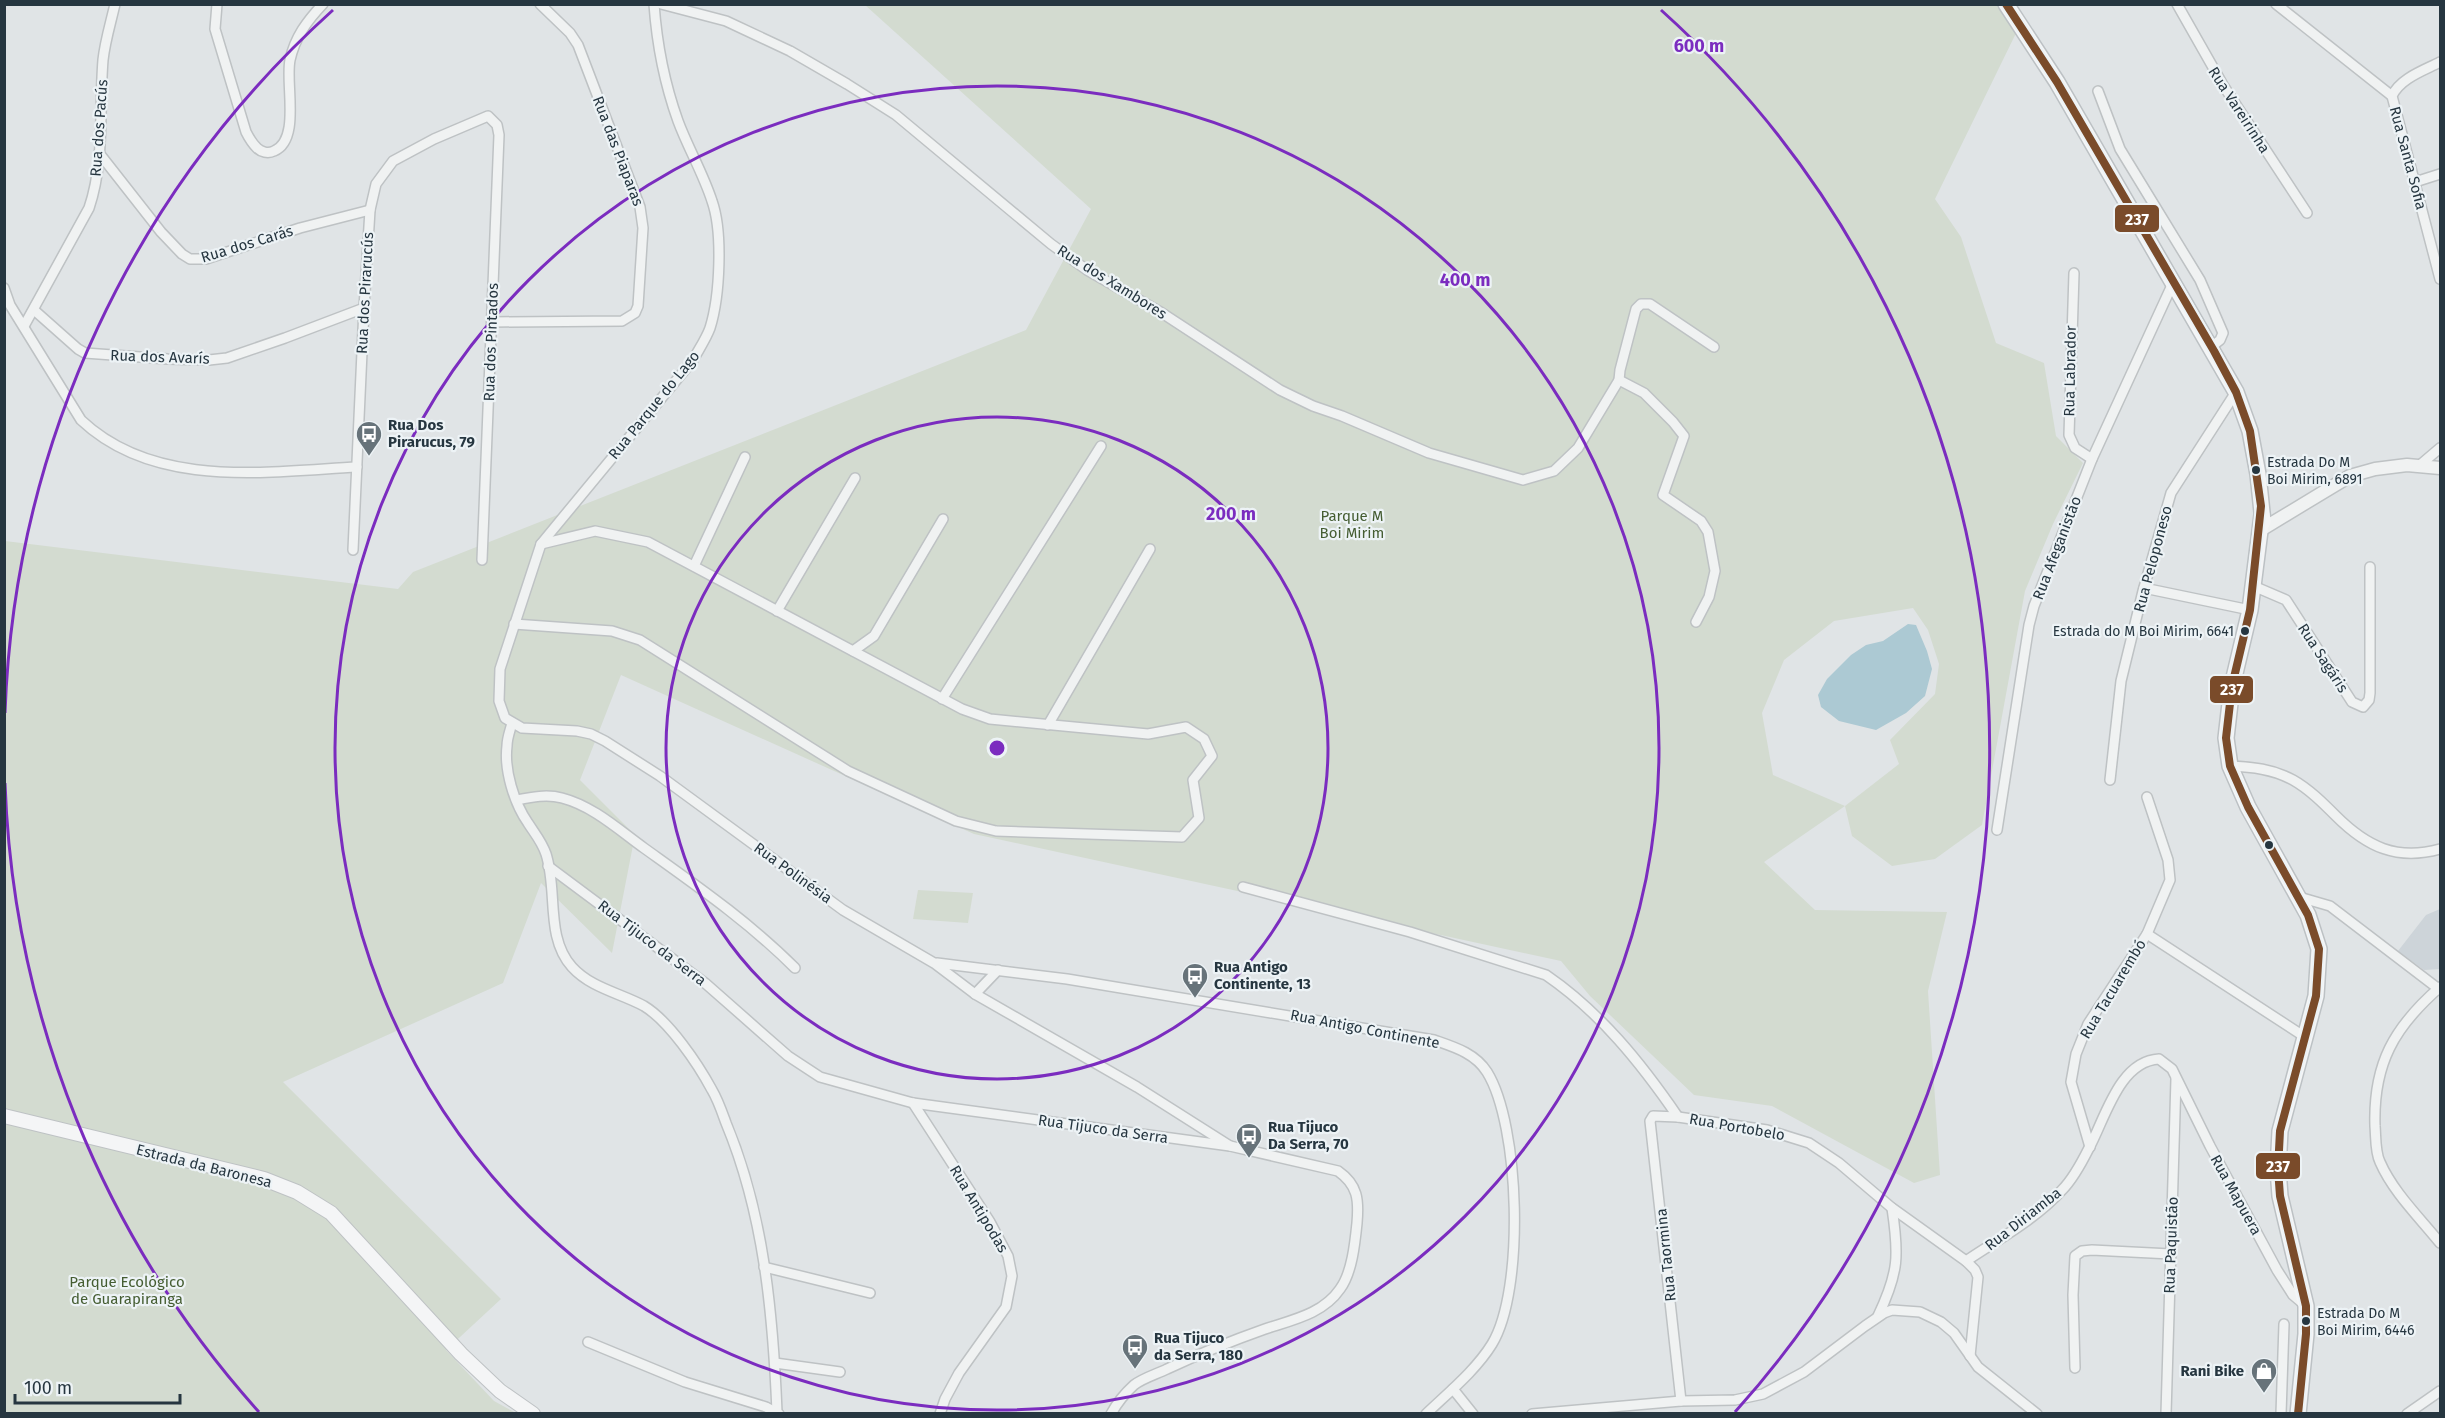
<svg xmlns="http://www.w3.org/2000/svg" width="2445" height="1418" viewBox="0 0 2445 1418" font-family="'Fira Sans',sans-serif">
	<style>
		.built { fill: #cdd4d9 }
		.green { fill: #d3dbd0; fill-rule: evenodd }
		.water { fill: #acc9d3 }
		.lines { fill: none; stroke-linecap: round; stroke-linejoin: round }
		.minor-casing { stroke: #bec2c4; stroke-width: 12 }
		.tertiary-casing { stroke: #bec2c4; stroke-width: 15 }
		.secondary-casing { stroke: #bec2c4; stroke-width: 16 }
		.primary-casing { stroke: #bcc1c4; stroke-width: 18 }
		.minor { stroke: #f0f2f2; stroke-width: 9 }
		.tertiary { stroke: #f0f2f2; stroke-width: 12 }
		.secondary { stroke: #f4f5f6; stroke-width: 14 }
		.primary { stroke: #f4f5f6; stroke-width: 15 }
		.bus-1-casing { stroke: #edf3f6; stroke-width: 12 }
		.bus-1 { stroke: #7a4b2a; stroke-width: 8 }
		.ring { fill: none; stroke: #7b2cbf; stroke-width: 3 }
		.bus-dot { fill: #263640; stroke: #edf3f6; stroke-width: 2 }
		.labels { text-anchor: middle; stroke-width: 4.5; stroke-linejoin: round; paint-order: stroke }
		.bus-label { font-size: 14px; fill: #263640; stroke: #edf3f6; text-anchor: start }
		.street-label { font-size: 15px; fill: #263640; stroke: #edf3f6 }
		.poi-label { font-size: 15px; font-weight: bold; fill: #263640; stroke: #edf3f6; text-anchor: start }
		.park-label { font-size: 15px; fill: #455d32; stroke: #edf3f6 }
		.centre { fill: #7b2cbf; stroke: #edf3f6; stroke-width: 3 }
		.ring-label { font-size: 18px; text-anchor: middle; font-weight: bold; fill: #7b2cbf; stroke: #edf3f6; stroke-width: 4.5; stroke-linejoin: round; paint-order: stroke }
		.line-badge { stroke: #edf3f6; stroke-width: 2 }
		.badge-label { font-size: 16px; text-anchor: middle; font-weight: bold; fill: #fff }
	</style>
	<rect width="100%" height="100%" fill="#e0e4e6"/>
	<!-- built -->
	<path class="built" d="M2440 909V969L2424 970 2398 951 2426 915Z"/>
	<!-- green -->
	<g class="green">
		<path d="M2006 4 2020 25 1935 199 1961 237 1996 343 2044 363 2056 436 2083 463 2053 524 2025 591 1982 825 1935 859 1892 866 1852 836 1845 806 1764 862 1815 910 1947 912 1928 991 1940 1175 1914 1183 1772 1106 1694 1095 1590 996 1561 961 974 834 621 675 580 780 635 835 612 953 541 883 503 983 283 1082 501 1299 446 1350 494 1401 516 1413 5 1414V541L398 589 413 572 1026 330 1091 209 865 5ZM1913 608 1928 630 1939 664 1935 694 1890 740 1899 764 1845 806 1773 775 1762 713 1784 660 1834 621Z"/>
		<path d="M918 890 973 893 968 923 913 919Z"/>
	</g>
	<!-- water -->
	<path class="water" d="M1908 624 1916 625 1927 651 1932 669 1925 696 1906 713 1876 730 1839 721 1821 707 1818 695 1827 679 1851 655 1866 645 1883 641Z"/>
	<g class="lines">
		<!-- minor casing -->
		<g class="minor-casing">
			<g id="minor">
				<path d="M217 4 215 29 246 132C249 138 252 143 257 148 261 152 268 154 274 151 301 140 285 83 290 60 295 37 307 21 323 4"/>
				<path d="M654 4C657 46 664 82 678 121 688 148 703 173 712 201 723 232 720 296 710 328 706 339 699 349 693 360L541 544 500 669 499 701 505 718 522 728 577 731 591 734 605 741 660 776 843 910 934 963 975 994 1137 1087 1230 1146"/>
				<path d="M661 4 726 21 790 51 847 84 896 115 1051 244 1087 270 1162 313 1280 390 1313 406 1342 416 1429 453 1523 480 1554 471 1578 448 1619 380 1620 370 1636 309 1641 304H1650L1714 347"/>
				<path d="M2177 4 2223 85 2307 213"/>
				<path d="M2276 4 2392 96"/>
				<path d="M2440 62C2425 70 2400 78 2392 96L2440 279"/>
				<path d="M2098 91 2120 149 2200 280 2223 333 2220 340 2211 347"/>
				<path d="M99 153 161 232 182 254 190 259H206L300 228 370 210"/>
				<path d="M2415 182 2440 174"/>
				<path d="M2074 273 2069 435 2075 448 2092 459"/>
				<path d="M4 288 10 305 81 420C154 489 265 472 357 467"/>
				<path d="M34 310 78 349 85 353 168 359 209 360 227 358 285 338 364 308"/>
				<path d="M492 322 622 321 635 313 638 306 643 228 640 207 578 45 570 33 540 4"/>
				<path d="M24 326 89 208C105 161 99 109 103 60 105 41 111 22 115 4"/>
				<path d="M1619 380 1644 393 1673 422 1684 436 1663 495 1701 521 1708 532 1715 571 1709 597 1696 622"/>
				<path d="M2420 465 2440 448"/>
				<path d="M353 550 364 308 370 210 376 184 393 161 434 139 488 116 497 125 499 135 482 560"/>
				<path d="M694 566 745 457"/>
				<path d="M2144 588 2250 610"/>
				<path d="M2258 588 2286 600 2352 702 2363 707 2369 700 2370 693V567"/>
				<path d="M777 611 855 478"/>
				<path d="M514 624 612 631 640 640 848 771 956 821 996 831 1182 837 1199 818 1193 780 1212 756 1204 739 1186 727 1148 734 990 719 962 709 648 542 595 531 541 544"/>
				<path d="M853 651 874 636 943 519"/>
				<path d="M942 699 1101 446"/>
				<path d="M512 723C510 731 507 738 507 746 504 770 514 803 528 823 535 834 542 842 546 854 558 891 545 937 572 967 591 988 620 993 644 1006 669 1021 698 1064 712 1090 718 1100 722 1112 726 1123 764 1214 773 1314 777 1412"/>
				<path d="M1048 725 1150 549"/>
				<path d="M2230 766C2252 767 2273 769 2293 780 2309 789 2323 803 2336 816 2367 847 2397 861 2440 849"/>
				<path d="M2110 780 2121 681 2143 591 2171 493 2236 392"/>
				<path d="M517 800C532 797 547 794 562 798 593 806 619 830 644 848 697 886 749 922 795 968"/>
				<path d="M1997 830 2029 625 2034 606 2092 459 2173 283"/>
				<path d="M548 866 705 983 788 1056 820 1077 913 1103 1230 1146 1338 1171C1358 1185 1359 1200 1357 1223 1355 1243 1352 1273 1340 1289 1323 1314 1292 1320 1265 1329 1231 1341 1199 1354 1167 1369 1157 1374 1143 1378 1134 1385 1124 1394 1117 1403 1111 1414"/>
				<path d="M1243 887 1410 932 1546 975C1600 1012 1641 1063 1678 1117"/>
				<path d="M2299 897 2330 906 2440 990"/>
				<path d="M2147 934 2305 1037"/>
				<path d="M937 963 1067 979 1434 1040C1454 1047 1475 1053 1487 1072 1520 1125 1525 1290 1492 1344 1476 1370 1449 1392 1426 1414"/>
				<path d="M2440 987C2394 1027 2373 1064 2375 1126 2376 1137 2375 1152 2380 1162 2393 1192 2420 1218 2440 1243"/>
				<path d="M975 994 998 970"/>
				<path d="M913 1103 990 1222 1008 1256 1012 1276 1006 1307 959 1373 945 1399 940 1414"/>
				<path d="M2090 1147 2071 1082 2076 1054 2088 1024 2147 934 2170 880 2168 860 2147 797"/>
				<path d="M764 1267 870 1293"/>
				<path d="M1878 1316C1899 1272 1899 1255 1892 1208"/>
				<path d="M588 1342 685 1382 766 1407 779 1414"/>
				<path d="M1970 1356 1978 1277 1975 1270 1966 1261C1997 1240 2036 1219 2062 1190 2073 1179 2082 1162 2089 1148 2105 1119 2119 1061 2159 1059L2172 1069 2210 1146 2277 1270 2293 1295 2306 1306"/>
				<path d="M775 1363 840 1372"/>
				<path d="M2075 1368 2073 1295 2075 1256 2082 1251 2092 1250 2171 1254"/>
				<path d="M1453 1389 1473 1414"/>
				<path d="M1681 1401 1650 1121 1653 1116 1678 1117 1767 1130 1809 1143 1839 1163 1892 1208 1966 1261"/>
				<path d="M1532 1414 1681 1401 1735 1400 1763 1394 1804 1372 1865 1326 1884 1313 1892 1310 1920 1312 1941 1322 1954 1333 1978 1367 2037 1414"/>
				<path d="M2166 1414 2176 1079"/>
				<path d="M2281 1414 2284 1324"/>
				<path d="M2407 1414 2440 1391"/>
			</g>
		</g>
		<!-- tertiary casing -->
		<g class="tertiary-casing">
			<path id="tertiary" d="M2264 528 2350 476 2375 469 2407 465 2440 468"/>
		</g>
		<!-- secondary casing -->
		<g class="secondary-casing">
			<path id="secondary" d="M4 1116 264 1179 297 1192 331 1213 461 1354 500 1391 533 1414"/>
		</g>
		<!-- primary casing -->
		<g class="primary-casing">
			<g id="primary">
				<path d="M2006 4 2057 82 2236 392 2250 431 2258 474 2263 522"/>
				<path d="M2262 515 2250 610 2232 686 2226 738 2230 766 2248 807 2308 915 2319 949 2316 996 2280 1131 2278 1169 2280 1196 2306 1306V1334L2298 1414"/>
			</g>
		</g>
		<!-- minor -->
		<use href="#minor" class="minor"/>
		<!-- tertiary -->
		<use href="#tertiary" class="tertiary"/>
		<!-- secondary -->
		<use href="#secondary" class="secondary"/>
		<!-- primary -->
		<use href="#primary" class="primary"/>
		<!-- bus-1 casing -->
		<g class="bus-1-casing">
			<path id="bus-1" d="M2006 4 2057 82 2214 351 2236 392 2250 431 2261 506 2250 610 2232 686 2226 738 2230 766 2248 807 2308 915 2319 949 2316 996 2280 1131 2278 1169 2280 1196 2306 1306V1334L2298 1414"/>
		</g>
		<!-- bus-1 -->
		<use href="#bus-1" class="bus-1"/>
	</g>
	<!-- distance rings -->
	<g class="ring">
		<circle cx="997" cy="748" r="331"/>
		<circle cx="997" cy="748" r="662"/>
		<path d="M259 1412A993 993 0 0 1 5 783M5 713A993 993 0 0 1 333 10M1661 10A993 993 0 0 1 1735 1412"/>
	</g>
	<!-- icons -->
	<defs>
		<g id="bus-pin" transform="scale(1.35)"><path d="M0 17L-7.5 6A9.5 9.5 0 1 1 7.5 6Z" fill="#67737a" stroke="#edf3f6"/><path d="M-5-6H5V4H4V6H2V4H-2V6H-4V4H-5ZM-3.5-4V0h7V-4ZM-3.5 1.2v1.5H-2V1.2ZM2 1.2v1.5H3.5V1.2Z" fill="#fff"/></g>
		<g id="shop-pin" transform="scale(1.35)"><path d="M0 17L-7.5 6A9.5 9.5 0 1 1 7.5 6Z" fill="#67737a" stroke="#edf3f6"/><path d="M-5-2.5h2.3a2.7 3.5 0 0 1 5.4 0H5L5.5 6h-11ZM-1.5-2.5h3a1.5 2.3 0 0 0-3 0Z" fill="#fff"/></g>
	</defs>
	<g fill-rule="evenodd">
		<use href="#bus-pin" x="369" y="434"/>
		<use href="#bus-pin" x="1195" y="976"/>
		<use href="#bus-pin" x="1249" y="1136"/>
		<use href="#bus-pin" x="1135" y="1347"/>
		<use href="#shop-pin" x="2264" y="1371"/>
	</g>
	<!-- markers -->
	<g class="bus-dot">
		<circle cx="2256" cy="470" r="5"/>
		<circle cx="2245" cy="631" r="5"/>
		<circle cx="2269" cy="845" r="5"/>
		<circle cx="2306" cy="1321" r="5"/>
	</g>
	<g class="labels">
		<!-- bus labels -->
		<g class="bus-label">
			<text x="2267" y="467">Estrada Do M<tspan x="2267" dy="17">Boi Mirim, 6891</tspan></text>
			<text x="2234" y="636" text-anchor="end">Estrada do M Boi Mirim, 6641</text>
			<text x="2317" y="1318">Estrada Do M<tspan x="2317" dy="17">Boi Mirim, 6446</tspan></text>
		</g>
		<!-- street labels -->
		<g class="street-label">
			<text transform="translate(2239 110) rotate(57)" y="5">Rua Vareirinha</text>
			<text transform="translate(99 128) rotate(-86)" y="5">Rua dos Pacús</text>
			<text transform="translate(618 151) rotate(69)" y="5">Rua das Piaparas</text>
			<text transform="translate(2408 158) rotate(75)" y="5">Rua Santa Sofia</text>
			<text transform="translate(247 244) rotate(-17)" y="5">Rua dos Carás</text>
			<text transform="translate(1112 282) rotate(32)" y="5">Rua dos Xambores</text>
			<text transform="translate(365 293) rotate(-87)" y="5">Rua dos Pirarucús</text>
			<text transform="translate(491 342) rotate(-88)" y="5">Rua dos Pintados</text>
			<text transform="translate(160 357) rotate(2)" y="5">Rua dos Avarís</text>
			<text transform="translate(2070 371) rotate(-89)" y="5">Rua Labrador</text>
			<text transform="translate(654 405) rotate(-51)" y="5">Rua Parque do Lago</text>
			<text transform="translate(2057 548) rotate(-69)" y="5">Rua Afeganistão</text>
			<text transform="translate(2153 559) rotate(-75)" y="5">Rua Peloponeso</text>
			<text transform="translate(2323 658) rotate(57)" y="5">Rua Sagáris</text>
			<text transform="translate(793 873) rotate(36)" y="5">Rua Polinésia</text>
			<text transform="translate(652 943) rotate(37)" y="5">Rua Tijuco da Serra</text>
			<text transform="translate(2113 989) rotate(-59)" y="5">Rua Tacuarembó</text>
			<text transform="translate(1365 1029) rotate(11)" y="5">Rua Antigo Continente</text>
			<text transform="translate(1737 1127) rotate(10)" y="5">Rua Portobelo</text>
			<text transform="translate(1103 1129) rotate(8)" y="5">Rua Tijuco da Serra</text>
			<text transform="translate(204 1166) rotate(14)" y="5">Estrada da Baronesa</text>
			<text transform="translate(2236 1195) rotate(61)" y="5">Rua Mapuera</text>
			<text transform="translate(979 1209) rotate(59)" y="5">Rua Antipodas</text>
			<text transform="translate(2023 1219) rotate(-38)" y="5">Rua Diriamba</text>
			<text transform="translate(2171 1245) rotate(-88)" y="5">Rua Paquistão</text>
			<text transform="translate(1666 1255) rotate(-96)" y="5">Rua Taormina</text>
		</g>
		<!-- poi labels -->
		<g class="poi-label">
			<text x="388" y="430">Rua Dos<tspan x="388" dy="17">Pirarucus, 79</tspan></text>
			<text x="1214" y="972">Rua Antigo<tspan x="1214" dy="17">Continente, 13</tspan></text>
			<text x="1268" y="1132">Rua Tijuco<tspan x="1268" dy="17">Da Serra, 70</tspan></text>
			<text x="1154" y="1343">Rua Tijuco<tspan x="1154" dy="17">da Serra, 180</tspan></text>
			<text x="2244" y="1376" text-anchor="end">Rani Bike</text>
		</g>
		<!-- park labels -->
		<g class="park-label">
			<text x="1352" y="521">Parque M<tspan x="1352" dy="17">Boi Mirim</tspan></text>
			<text x="127" y="1287">Parque Ecológico<tspan x="127" dy="17">de Guarapiranga</tspan></text>
		</g>
	</g>
	<circle cx="997" cy="748" r="9" class="centre"/>
	<g class="ring-label">
		<text x="1699" y="52">600 m</text>
		<text x="1465" y="286">400 m</text>
		<text x="1231" y="520">200 m</text>
	</g>
	<g class="line-badge">
		<rect x="2114" y="204" width="46" height="29" rx="6" fill="#7a4b2a"/>
		<rect x="2209" y="675" width="45" height="29" rx="6" fill="#7a4b2a"/>
		<rect x="2255" y="1152" width="46" height="28" rx="6" fill="#7a4b2a"/>
	</g>
	<g class="badge-label">
		<text x="2137" y="225">237</text>
		<text x="2232" y="695">237</text>
		<text x="2278" y="1172">237</text>
	</g>
	<!-- border -->
	<rect width="2445" height="1418" fill="none" stroke="#263640" stroke-width="12"/>
	<!-- scale -->
	<path d="M15 1394v9h165v-9" fill="none" stroke="#263640" stroke-width="3"/>
	<text x="24" y="1394" font-size="18" fill="#263640" stroke="#edf3f6" stroke-width="4.5" paint-order="stroke">100 m</text>
</svg>
